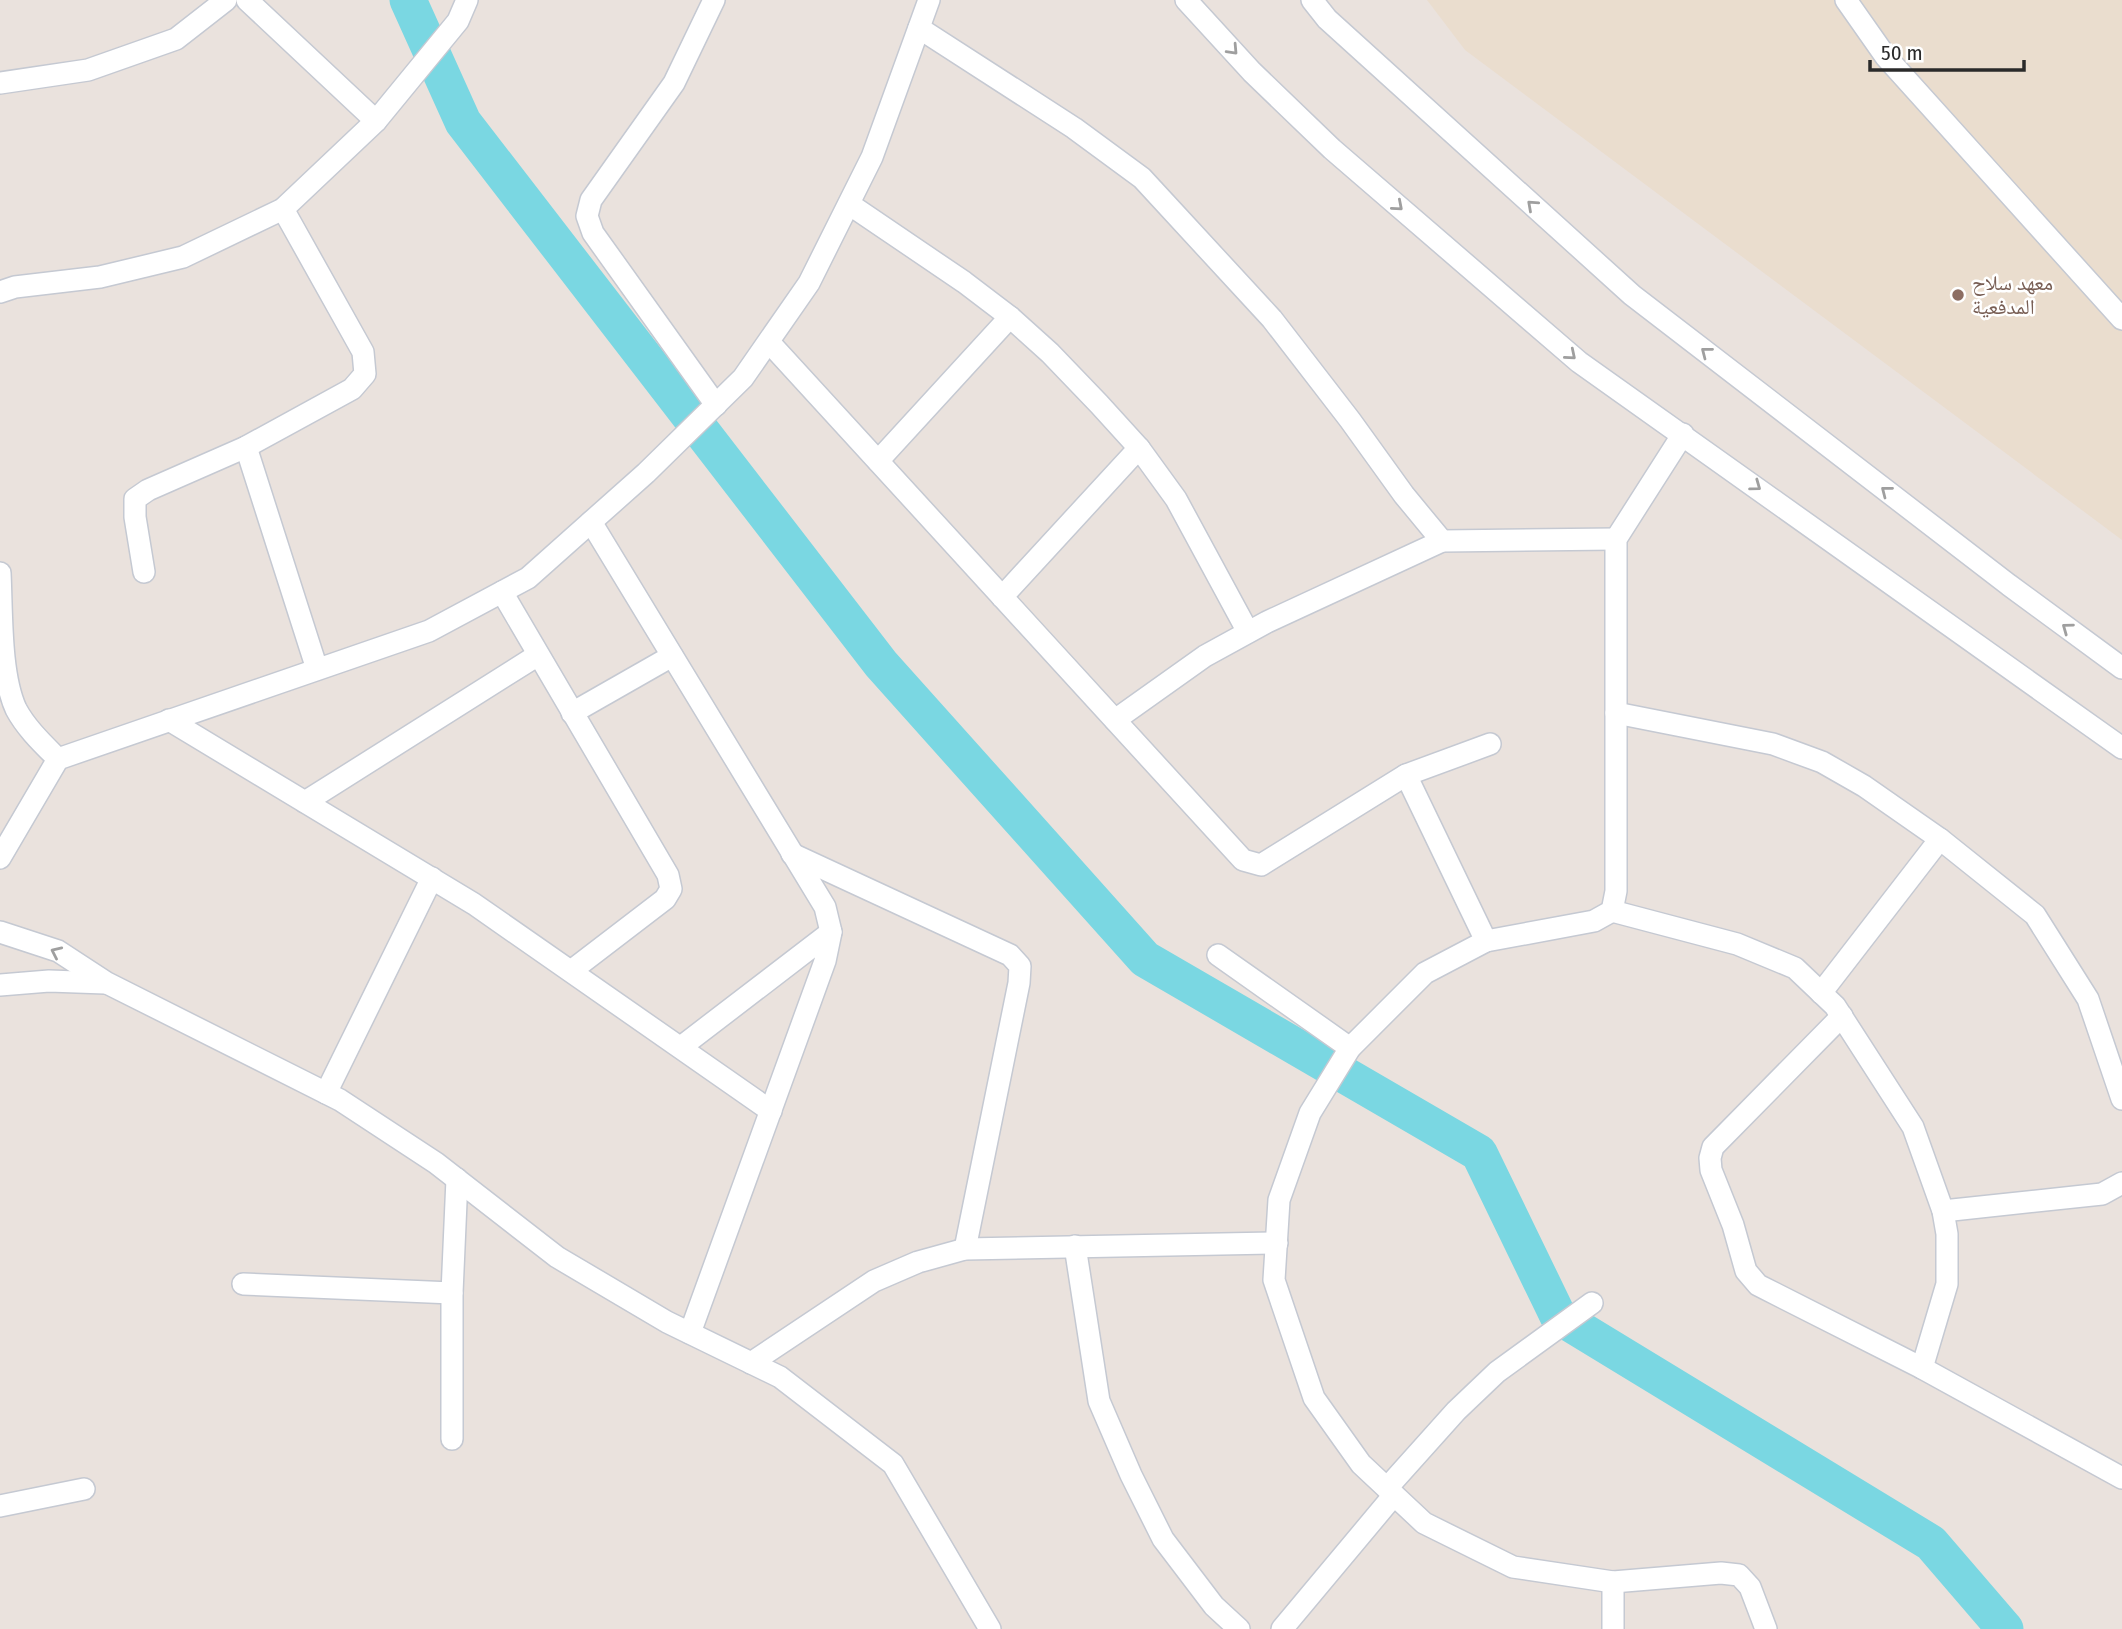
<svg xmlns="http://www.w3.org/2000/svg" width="2122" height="1629" viewBox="0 0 2122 1629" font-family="'Fira Sans Condensed','Noto Naskh Arabic',sans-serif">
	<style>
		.education { fill: #eaddce }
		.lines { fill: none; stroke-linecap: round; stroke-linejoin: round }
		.river { stroke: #7ad7e2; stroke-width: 37 }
		.minor-casing { stroke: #c5c9d2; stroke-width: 24 }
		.minor { stroke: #fff; stroke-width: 21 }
		.oneway { stroke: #9f9f9f }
		.education-dot { fill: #8d6e63; stroke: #fff; stroke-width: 2.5 }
		.labels { text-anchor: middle; stroke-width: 5; stroke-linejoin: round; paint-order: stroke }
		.education-label { font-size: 21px; fill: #785e54; stroke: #fff; text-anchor: start }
	</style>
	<rect width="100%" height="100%" fill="#eae2dd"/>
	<!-- education -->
	<path class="education" d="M1427 0H2122V540L1465 50Z"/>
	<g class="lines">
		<!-- river -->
		<path class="river" d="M408 0 463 122 881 664 1145 959 1479 1153 1558 1316 1931 1543 2005 1629"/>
		<!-- minor casing -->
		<g class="minor-casing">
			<g id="minor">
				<path d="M247 0 376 121"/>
				<path d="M714 0 674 83 591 200 587 216 593 233 716 405"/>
				<path d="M1186 0 1252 72 1332 149 1579 362 2122 748"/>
				<path d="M1312 0 1327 19 1632 295 2009 585 2122 668"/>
				<path d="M1846 0 1886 57 2122 319"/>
				<path d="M919 28 1074 128 1142 178 1272 319 1350 420 1404 495 1442 541 1616 539"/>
				<path d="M0 83 88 70 176 39 226 0"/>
				<path d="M849 204 964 282 1010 317 1050 353 1099 404 1139 448 1176 499 1248 632"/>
				<path d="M0 292 15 287 100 277 183 257 283 209 376 121 458 21 467 0"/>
				<path d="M769 342 1243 860 1261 865 1406 775 1490 744"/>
				<path d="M1683 434 1616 539V891L1612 911 1594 921 1486 941 1425 973 1350 1048 1310 1113 1279 1200 1274 1280 1314 1398 1361 1464 1424 1523 1513 1567 1613 1582 1721 1573 1739 1575 1750 1587 1766 1629"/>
				<path d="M246 447 317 669"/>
				<path d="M878 461 1010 317"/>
				<path d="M591 522 825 907 831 932 825 961 690 1333"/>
				<path d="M144 572 135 517V499L148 490 246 447 352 389 365 374 363 352 283 209"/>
				<path d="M0 573C2 613 0 674 16 709 26 728 43 744 58 759"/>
				<path d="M502 592 668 875 671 889 665 899 571 971"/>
				<path d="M1002 597 1139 448"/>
				<path d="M572 713 672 656"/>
				<path d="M1616 713 1773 744 1822 762 1864 786 1940 839 2035 915 2088 999 2122 1099"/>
				<path d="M169 720 474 904 771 1111"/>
				<path d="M1115 720 1205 656 1267 622 1442 541"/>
				<path d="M1406 775 1486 941"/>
				<path d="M305 802 538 655"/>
				<path d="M792 854 1010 955 1020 966 1019 983 965 1249"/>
				<path d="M0 858 58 759 429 631 528 578 646 473 743 378 809 283 872 157 929 0"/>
				<path d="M1612 911 1737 944 1795 968 1835 1006 1913 1127 1943 1211 1947 1234V1284L1922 1368"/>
				<path d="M0 932 58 951 107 983 340 1100 436 1163 557 1257 667 1322 780 1377 893 1464 990 1629"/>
				<path d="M1218 955 1350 1048"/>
				<path d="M0 985 49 981 105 983"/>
				<path d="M1821 993 1940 839"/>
				<path d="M1842 1016 1713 1147 1710 1158 1711 1170 1733 1225 1746 1271 1758 1285 1922 1368 2122 1478"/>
				<path d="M681 1047 831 932"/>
				<path d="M326 1093 432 878"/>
				<path d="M1943 1211 2102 1194 2122 1183"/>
				<path d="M1075 1246 1099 1401 1131 1475 1163 1539 1214 1606 1239 1629"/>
				<path d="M243 1284 452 1293"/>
				<path d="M751 1363 874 1281 918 1262 965 1249 1277 1243"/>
				<path d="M452 1439V1293L457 1179"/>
				<path d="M1387 1488 1456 1411 1497 1372 1592 1303"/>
				<path d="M0 1506 84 1489"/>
				<path d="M1282 1629 1394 1495"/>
				<path d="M1613 1629V1582"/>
			</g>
		</g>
		<!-- minor -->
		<use href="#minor" class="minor"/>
	</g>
	<!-- one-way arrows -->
	<defs><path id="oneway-chevron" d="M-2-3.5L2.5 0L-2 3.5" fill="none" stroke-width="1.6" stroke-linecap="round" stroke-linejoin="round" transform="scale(1.75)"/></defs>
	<g class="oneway">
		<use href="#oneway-chevron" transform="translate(1233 50) rotate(47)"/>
		<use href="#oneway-chevron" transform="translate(1532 205) rotate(-138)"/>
		<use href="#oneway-chevron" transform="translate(1398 206) rotate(41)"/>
		<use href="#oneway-chevron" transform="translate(1706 352) rotate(-142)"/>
		<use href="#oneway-chevron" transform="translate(1571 355) rotate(40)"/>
		<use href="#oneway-chevron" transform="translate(1756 486) rotate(36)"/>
		<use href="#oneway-chevron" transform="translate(1886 491) rotate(-142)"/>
		<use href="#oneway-chevron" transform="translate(2067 628) rotate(-144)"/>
		<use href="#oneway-chevron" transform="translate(56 952) rotate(-155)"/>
	</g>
	<!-- markers -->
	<circle class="education-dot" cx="1958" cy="295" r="7"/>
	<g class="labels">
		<!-- education labels -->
		<g class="education-label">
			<text x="1972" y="290">معهد سلاح<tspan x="1972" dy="24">المدفعية</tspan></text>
		</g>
	</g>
	<!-- scale -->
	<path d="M1870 60v10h154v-10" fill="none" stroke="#2a2a2a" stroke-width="3.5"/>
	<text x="1881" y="60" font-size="21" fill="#2a2a2a" stroke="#ffffff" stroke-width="5" paint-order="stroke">50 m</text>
</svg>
